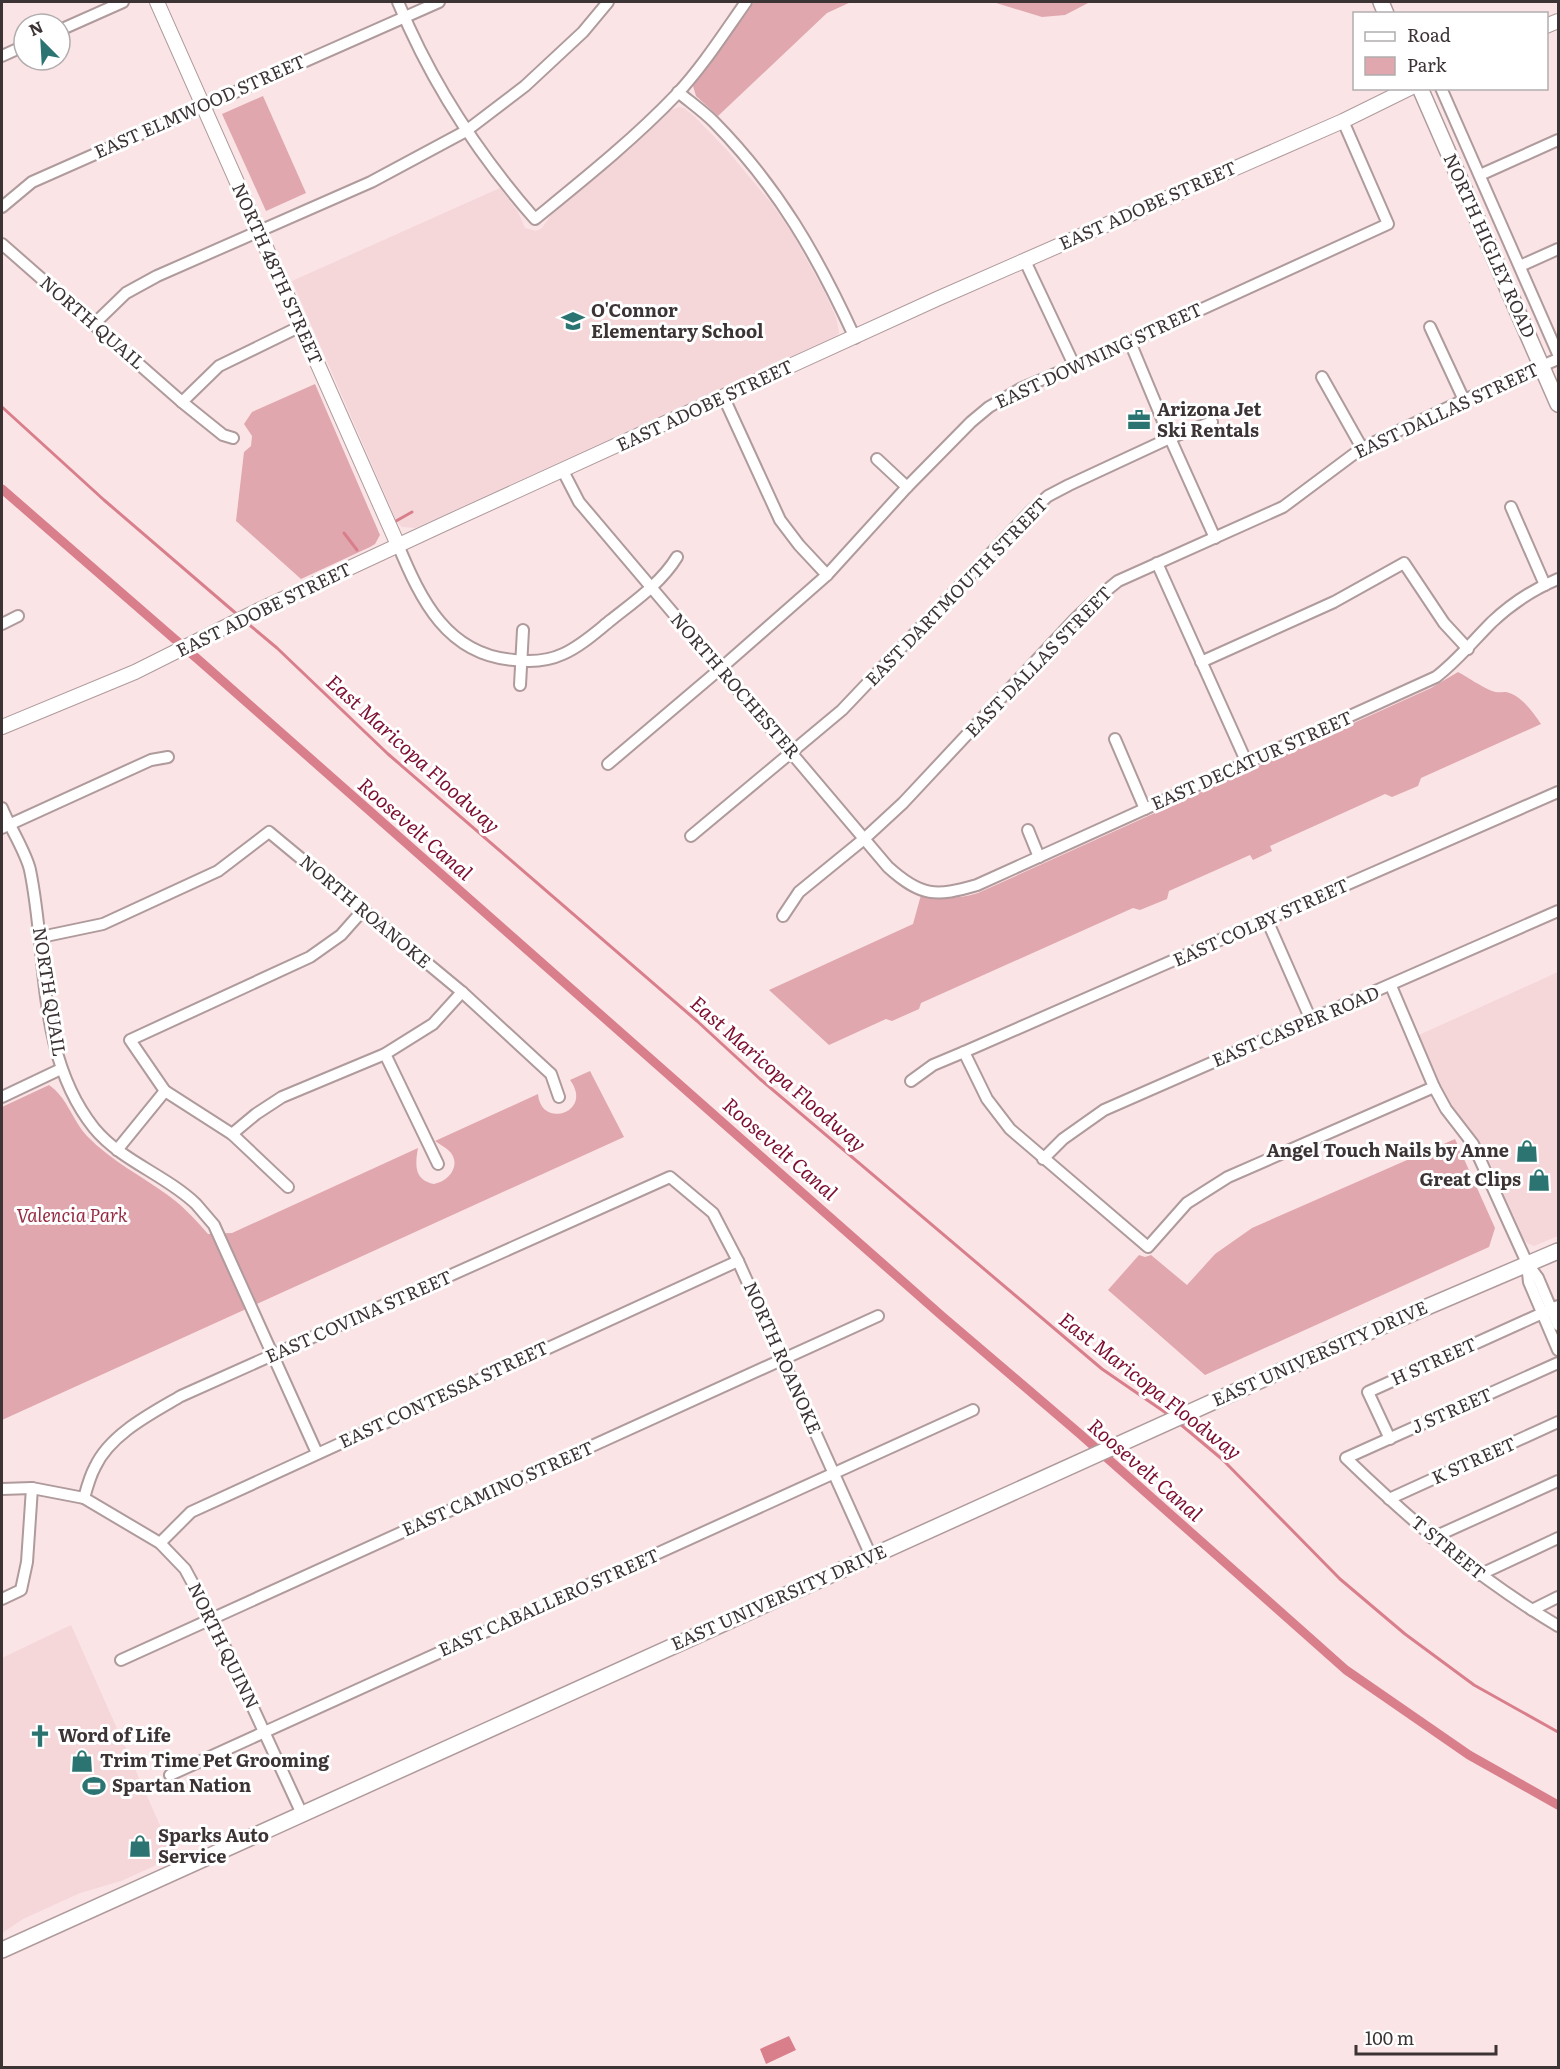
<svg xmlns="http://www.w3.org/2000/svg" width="1560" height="2069" viewBox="0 0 1560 2069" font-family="Literata,serif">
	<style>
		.built { fill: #f5d6d9 }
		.green { fill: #e0a7ae }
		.water { fill: #d97f8c }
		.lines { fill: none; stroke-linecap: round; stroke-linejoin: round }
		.stream { stroke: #d97f8c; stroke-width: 3 }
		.canal { stroke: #d97f8c; stroke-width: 9 }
		.minor-casing { stroke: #af9a9c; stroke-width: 14 }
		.tertiary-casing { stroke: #af9a9c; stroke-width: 16 }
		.secondary-casing { stroke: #af9a9c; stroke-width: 18 }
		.minor { stroke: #fff; stroke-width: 10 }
		.tertiary { stroke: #fff; stroke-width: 14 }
		.secondary { stroke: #fff; stroke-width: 15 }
		.labels { text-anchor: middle; stroke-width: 6; stroke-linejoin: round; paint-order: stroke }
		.street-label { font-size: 18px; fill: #3c3334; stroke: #fff }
		.poi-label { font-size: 18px; font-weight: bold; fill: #3c3334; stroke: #fff; text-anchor: start }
		.park-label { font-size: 18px; font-style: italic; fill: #952b43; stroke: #fff }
		.water-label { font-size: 20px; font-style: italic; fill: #7c0e30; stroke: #fff }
	</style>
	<rect width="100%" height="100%" fill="#fbe4e6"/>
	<!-- built -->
	<g class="built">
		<path d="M679 107 684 108 694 116 726 149 772 204 792 233 824 291 836 317 839 333 836 336 415 528 402 527 397 522 292 281 500 188 518 212 525 228 536 231 542 228 551 215 628 151 671 110Z"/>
		<path d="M1558 972V1236L1534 1246 1527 1243 1524 1239 1484 1149 1446 1098 1419 1035Z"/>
		<path d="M71 1625 174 1857 121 1881 80 1893 23 1919 2 1933V1658Z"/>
	</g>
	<!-- green -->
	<g class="green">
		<path d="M754 2H851L827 13 718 116 696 96 693 86Z"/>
		<path d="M993 2H1090L1065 15 1042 17Z"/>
		<path d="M263 96 306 193 266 211 222 114Z"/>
		<path d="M315 384 380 535 375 544 370 547 301 579 236 521 244 452 251 446 252 436 244 424 252 412Z"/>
		<path d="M1458 672C1469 678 1480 686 1492 691 1497 693 1500 692 1506 692 1521 695 1533 712 1541 724L1421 778 1418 786 1392 797 1385 794 1270 846 1272 851 1253 860 1250 855 1169 891 1167 899 1140 910 1133 908 921 1003 919 1009 892 1021 886 1019 829 1045 769 990 913 924 921 895C941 899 958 899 978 893L1431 688Z"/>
		<path d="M590 1071 624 1137 2 1420V1107L49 1085C67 1097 73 1121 87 1136 111 1161 142 1176 169 1196 184 1207 196 1220 208 1234L232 1233 418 1148C415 1165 414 1180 434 1184 451 1181 463 1162 447 1149 443 1146 439 1144 435 1141L538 1094C541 1130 594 1112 570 1080Z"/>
		<path d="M1455 1139 1495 1228 1489 1247 1205 1375 1108 1290 1139 1255 1145 1257 1151 1255 1187 1285 1215 1254 1252 1228Z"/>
	</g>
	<!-- water -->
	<path class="water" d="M789 2036 796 2050 766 2064 760 2049Z"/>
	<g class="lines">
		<!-- stream -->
		<g class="stream">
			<path d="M2 407 104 500 239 616"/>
			<path d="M396 521 412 512"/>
			<path d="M344 533 357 550"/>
			<path d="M246 622 277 648 388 754 697 1021 760 1079 1102 1369 1169 1415"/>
			<path d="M1179 1423 1223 1460 1340 1579 1405 1634 1474 1685 1558 1732"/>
		</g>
		<!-- canal -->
		<path class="canal" d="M2 489 201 662 942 1316 1080 1434 1346 1670 1469 1755 1558 1805"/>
		<!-- minor casing -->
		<g class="minor-casing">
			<g id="minor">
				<path d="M398 2C431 82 478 154 535 219 584 179 633 140 677 94 703 66 724 33 746 2"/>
				<path d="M60 30 123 2"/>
				<path d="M2 56 24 46"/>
				<path d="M1441 88 1558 354"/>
				<path d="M678 92C690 102 703 111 714 122 778 187 817 255 855 338"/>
				<path d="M1480 175 1558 140"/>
				<path d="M2 207 32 182 439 2"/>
				<path d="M2 244 182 402 223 435 233 438"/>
				<path d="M1025 261 1074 365"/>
				<path d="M1520 266 1558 249"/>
				<path d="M93 325 126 293 157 276 371 182 466 131 525 86 583 32 608 2"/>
				<path d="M1430 327 1464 400"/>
				<path d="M1130 342 1170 438 1215 538"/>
				<path d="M1322 377 1362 448"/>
				<path d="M724 398 780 520 799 545 827 575"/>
				<path d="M182 402 219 366 301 326"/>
				<path d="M877 459 907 487"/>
				<path d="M563 471 579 502 888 867C921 897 936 897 977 885L1436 677C1457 661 1473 641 1492 622 1511 604 1534 589 1558 579"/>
				<path d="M1511 507 1545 585"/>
				<path d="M398 545C421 600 447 655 514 660 530 662 548 661 563 654 581 646 596 632 611 620 635 601 661 583 677 557"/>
				<path d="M1157 563 1247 763"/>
				<path d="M2 624 18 616"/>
				<path d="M1201 662 1334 602 1404 563 1444 623 1468 649"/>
				<path d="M520 685 523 630"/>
				<path d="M1115 739 1145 809"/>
				<path d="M608 764 720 669 827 575 907 487 971 422 989 407 1020 389 1130 342 1388 224 1343 121"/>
				<path d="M2 808C9 826 26 852 30 870 48 956 36 1055 94 1128 121 1161 166 1175 196 1204 202 1211 208 1218 214 1225L317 1453"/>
				<path d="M2 828 151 760 168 757"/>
				<path d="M1028 830 1039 857"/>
				<path d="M691 836 842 710 1030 512 1048 496 1069 485 1170 438 1212 422"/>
				<path d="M783 916 799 892 864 839 903 803 1076 618 1097 598 1118 581 1283 507 1362 448 1464 400 1558 359"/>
				<path d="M1267 920 1311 1020"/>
				<path d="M41 937 103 924 218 871 269 832 462 992 551 1074 559 1097"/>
				<path d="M1391 986 1434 1087 1446 1109 1473 1144 1527 1263 1538 1278 1558 1325"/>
				<path d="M964 1052 987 1099 1010 1129 1148 1247 1187 1203 1228 1177 1434 1087"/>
				<path d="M385 1054 438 1164"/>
				<path d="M911 1081 933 1065 964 1052 1558 792"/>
				<path d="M2 1097 61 1069"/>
				<path d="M232 1134 256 1114 282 1097 385 1054 433 1024 462 992"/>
				<path d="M117 1150 165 1091"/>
				<path d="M1043 1159 1063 1139 1104 1110 1558 911"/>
				<path d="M288 1187 232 1134 165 1091 130 1040 310 957 341 935 364 909"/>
				<path d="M1527 1264 1529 1282 1558 1350"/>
				<path d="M1558 1363 1346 1458C1413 1523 1478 1578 1558 1626"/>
				<path d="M1390 1439 1368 1392 1558 1306"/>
				<path d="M2 1489 32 1488"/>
				<path d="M84 1498C87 1487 90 1476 95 1467 110 1434 152 1413 181 1396L670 1177 713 1213 738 1261 871 1556"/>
				<path d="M1389 1499 1558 1422"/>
				<path d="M1432 1538 1558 1481"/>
				<path d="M160 1543 191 1512 738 1261"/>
				<path d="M1479 1575 1558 1538"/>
				<path d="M2 1599 21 1590 27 1562 32 1488 84 1498 160 1543 185 1569 212 1619 302 1814"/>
				<path d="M1532 1610 1558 1597"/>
				<path d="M121 1660 878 1316"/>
				<path d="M170 1775 973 1410"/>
			</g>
		</g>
		<!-- tertiary casing -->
		<g class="tertiary-casing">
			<g id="tertiary">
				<path d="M157 2 398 545"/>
				<path d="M1546 26 1558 21"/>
				<path d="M2 727 135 672 261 609 444 524 939 298 1343 121 1410 88"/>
			</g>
		</g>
		<!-- secondary casing -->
		<g class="secondary-casing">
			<g id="secondary">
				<path d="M1381 2 1386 14"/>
				<path d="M1420 88 1558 404"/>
				<path d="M2 1950 1345 1342 1558 1251"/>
			</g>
		</g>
		<!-- minor -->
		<use href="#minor" class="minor"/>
		<!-- tertiary -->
		<use href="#tertiary" class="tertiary"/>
		<!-- secondary -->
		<use href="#secondary" class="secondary"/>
	</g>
	<!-- icons -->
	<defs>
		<g id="school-bare" transform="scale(1.8)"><path d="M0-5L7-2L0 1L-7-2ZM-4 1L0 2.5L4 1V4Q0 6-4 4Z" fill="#2b7471" stroke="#fff" stroke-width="2.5" paint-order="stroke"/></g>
		<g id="office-bare" transform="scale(1.8)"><path d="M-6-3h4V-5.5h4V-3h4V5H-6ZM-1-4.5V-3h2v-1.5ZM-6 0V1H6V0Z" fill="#2b7471" stroke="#fff" stroke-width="2.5" paint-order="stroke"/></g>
		<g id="shop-bare" transform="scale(1.8)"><path d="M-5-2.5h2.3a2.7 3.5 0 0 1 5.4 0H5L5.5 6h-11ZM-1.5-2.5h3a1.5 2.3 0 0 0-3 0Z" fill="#2b7471" stroke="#fff" stroke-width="2.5" paint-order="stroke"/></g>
		<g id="church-bare" transform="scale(1.8)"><path d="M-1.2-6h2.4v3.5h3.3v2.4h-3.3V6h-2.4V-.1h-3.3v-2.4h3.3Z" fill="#2b7471" stroke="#fff" stroke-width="2.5" paint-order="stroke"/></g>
		<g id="stadium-bare" transform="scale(1.8)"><path d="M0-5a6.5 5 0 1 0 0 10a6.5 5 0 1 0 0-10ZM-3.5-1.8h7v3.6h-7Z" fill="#2b7471" stroke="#fff" stroke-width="2.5" paint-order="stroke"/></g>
	</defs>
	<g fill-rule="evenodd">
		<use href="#school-bare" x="573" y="321"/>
		<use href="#office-bare" x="1139" y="420"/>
		<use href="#shop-bare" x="1527" y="1151"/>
		<use href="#shop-bare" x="1539" y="1180"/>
		<use href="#church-bare" x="40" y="1736"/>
		<use href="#shop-bare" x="82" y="1761"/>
		<use href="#stadium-bare" x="94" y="1786"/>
		<use href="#shop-bare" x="140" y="1846"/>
	</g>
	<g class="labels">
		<!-- street labels -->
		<g class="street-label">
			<text transform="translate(200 107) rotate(-24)" y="6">EAST ELMWOOD STREET</text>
			<text transform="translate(1148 206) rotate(-24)" y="6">EAST ADOBE STREET</text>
			<text transform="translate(1489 246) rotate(66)" y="6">NORTH HIGLEY ROAD</text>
			<text transform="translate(277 274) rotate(66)" y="6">NORTH 48TH STREET</text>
			<text transform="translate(92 323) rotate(41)" y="6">NORTH QUAIL</text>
			<text transform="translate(1099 356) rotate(-25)" y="6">EAST DOWNING STREET</text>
			<text transform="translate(705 406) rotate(-25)" y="6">EAST ADOBE STREET</text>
			<text transform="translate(1447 411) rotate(-25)" y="6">EAST DALLAS STREET</text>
			<text transform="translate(957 592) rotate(-46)" y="6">EAST DARTMOUTH STREET</text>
			<text transform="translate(264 610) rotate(-26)" y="6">EAST ADOBE STREET</text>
			<text transform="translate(1039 662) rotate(-46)" y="6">EAST DALLAS STREET</text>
			<text transform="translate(735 686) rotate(49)" y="6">NORTH ROCHESTER</text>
			<text transform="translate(1252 761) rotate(-24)" y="6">EAST DECATUR STREET</text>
			<text transform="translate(365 912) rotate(40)" y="6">NORTH ROANOKE</text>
			<text transform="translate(1261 923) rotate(-24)" y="6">EAST COLBY STREET</text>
			<text transform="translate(49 992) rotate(81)" y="6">NORTH QUAIL</text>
			<text transform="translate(1296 1027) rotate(-23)" y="6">EAST CASPER ROAD</text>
			<text transform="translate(359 1317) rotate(-24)" y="6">EAST COVINA STREET</text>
			<text transform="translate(1320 1354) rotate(-24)" y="6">EAST UNIVERSITY DRIVE</text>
			<text transform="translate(782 1358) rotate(66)" y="6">NORTH ROANOKE</text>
			<text transform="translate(1434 1362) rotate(-24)" y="6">H STREET</text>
			<text transform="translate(444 1395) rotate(-25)" y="6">EAST CONTESSA STREET</text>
			<text transform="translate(1452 1411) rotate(-24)" y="6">J STREET</text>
			<text transform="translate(1474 1461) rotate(-24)" y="6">K STREET</text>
			<text transform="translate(498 1489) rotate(-24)" y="6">EAST CAMINO STREET</text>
			<text transform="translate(1448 1548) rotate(39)" y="6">T STREET</text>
			<text transform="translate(779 1598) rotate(-24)" y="6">EAST UNIVERSITY DRIVE</text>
			<text transform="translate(549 1603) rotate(-24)" y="6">EAST CABALLERO STREET</text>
			<text transform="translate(223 1646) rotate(64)" y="6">NORTH QUINN</text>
		</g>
		<!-- poi labels -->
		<g class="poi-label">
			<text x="591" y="317">O'Connor<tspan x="591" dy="21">Elementary School</tspan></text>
			<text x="1157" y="416">Arizona Jet<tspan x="1157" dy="21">Ski Rentals</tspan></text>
			<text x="1509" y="1157" text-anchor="end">Angel Touch Nails by Anne</text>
			<text x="1521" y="1186" text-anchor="end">Great Clips</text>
			<text x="58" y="1742">Word of Life</text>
			<text x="100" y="1767">Trim Time Pet Grooming</text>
			<text x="112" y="1792">Spartan Nation</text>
			<text x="158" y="1842">Sparks Auto<tspan x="158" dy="21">Service</tspan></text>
		</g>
		<!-- park labels -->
		<g class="park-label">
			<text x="72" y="1222">Valencia Park</text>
		</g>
		<!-- water labels -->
		<g class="water-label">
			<text transform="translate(413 754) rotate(42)" y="7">East Maricopa Floodway</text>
			<text transform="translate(415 829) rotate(41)" y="7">Roosevelt Canal</text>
			<text transform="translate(778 1074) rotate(41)" y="7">East Maricopa Floodway</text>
			<text transform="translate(780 1149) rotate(41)" y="7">Roosevelt Canal</text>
			<text transform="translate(1150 1386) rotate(38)" y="7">East Maricopa Floodway</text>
			<text transform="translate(1145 1470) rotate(41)" y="7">Roosevelt Canal</text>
		</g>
	</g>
	<!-- border -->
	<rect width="1560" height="2069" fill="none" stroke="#3c3334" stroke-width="6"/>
	<!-- legend -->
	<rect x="1353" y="12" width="195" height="78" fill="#ffffff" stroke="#b1adae" stroke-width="1.5"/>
	<rect x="1365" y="32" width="30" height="9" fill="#ffffff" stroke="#b1adae" stroke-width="1.5"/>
	<text x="1407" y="42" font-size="18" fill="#3c3334">Road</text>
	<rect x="1365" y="57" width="30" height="18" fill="#e0a7ae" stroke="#b1adae" stroke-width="1.5"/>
	<text x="1407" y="72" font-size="18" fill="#3c3334">Park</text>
	<!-- north arrow -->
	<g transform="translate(42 42) rotate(336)"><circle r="28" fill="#ffffff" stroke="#b1adae" stroke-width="1.5"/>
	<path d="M0-4.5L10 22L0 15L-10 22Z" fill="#2b7471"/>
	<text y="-9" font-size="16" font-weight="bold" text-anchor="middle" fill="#3c3334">N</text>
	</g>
	<!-- scale -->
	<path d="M1356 2045v9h140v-9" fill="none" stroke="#3c3334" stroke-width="3"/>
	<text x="1365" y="2045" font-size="18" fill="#3c3334" stroke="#ffffff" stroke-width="4.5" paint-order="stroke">100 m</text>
</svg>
